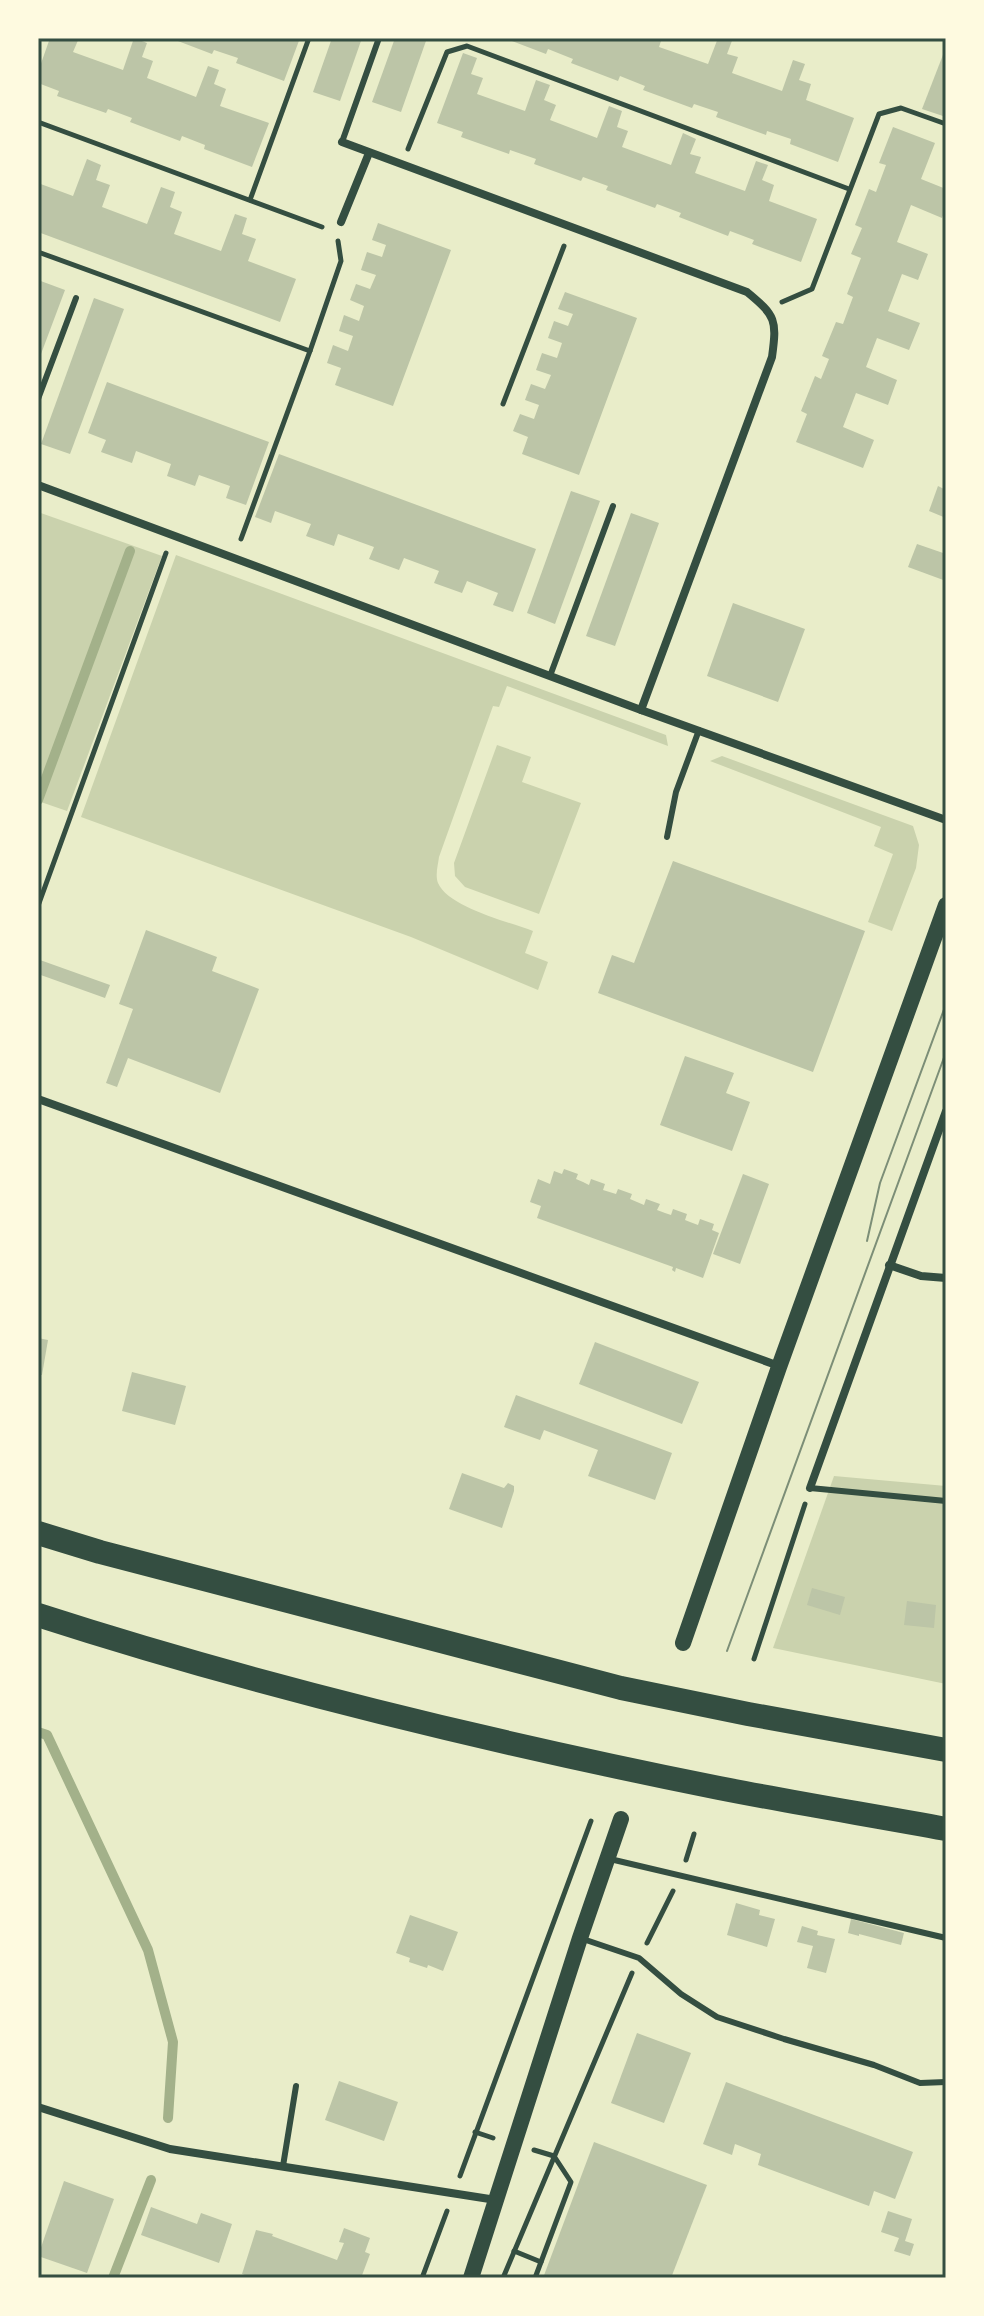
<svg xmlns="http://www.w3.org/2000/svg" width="984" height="2316" viewBox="0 0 984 2316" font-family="Overpass,sans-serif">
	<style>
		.green { fill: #cad2ad }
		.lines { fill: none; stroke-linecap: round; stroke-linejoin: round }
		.stream { stroke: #a3b18a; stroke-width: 10 }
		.building { fill: #bcc5a7 }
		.path { stroke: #344e41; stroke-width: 5 }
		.service { stroke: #344e41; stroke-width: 6 }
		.minor { stroke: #344e41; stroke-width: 8 }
		.secondary { stroke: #344e41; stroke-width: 16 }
		.motorway { stroke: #344e41; stroke-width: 24 }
		.tram { stroke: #7c8e77; stroke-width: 2 }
		.neatline { fill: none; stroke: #344e41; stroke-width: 3 }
	</style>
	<rect width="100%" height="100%" fill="#e9edc9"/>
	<!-- green -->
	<g class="green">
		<path d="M38 512 162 556 67 811 38 801Z"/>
		<path d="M176 555 666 735 668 746 507 686 499 707 493 706 439 857C438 865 435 875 438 883 448 907 509 922 533 931L525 953 548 962 538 990 411 937 81 817Z"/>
		<path d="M497 745 531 757 522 782 581 803 539 914 465 887 455 876 454 863Z"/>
		<path d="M722 756 913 826 919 845 916 868 892 931 868 922 893 854 874 846 881 827 710 761Z"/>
		<path d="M834 1476 946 1486V1684L773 1648Z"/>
	</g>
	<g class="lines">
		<!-- stream -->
		<g class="stream">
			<path d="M38 800 130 551"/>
			<path d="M38 1732 47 1735 148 1950 173 2042 168 2118"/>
			<path d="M113 2278 151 2180"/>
		</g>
	</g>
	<!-- building -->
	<g class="building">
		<path d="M50 38H79L73 52 123 70 134 38 147 43 142 57 153 61 147 78 196 97 208 66 219 70 214 84 226 89 220 106 269 123 252 167 204 149 205 145 182 136 180 141 130 122 132 118 108 109 106 113 57 96 59 91 38 83V72Z"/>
		<path d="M170 38H300L284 81 236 63 238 58 214 50 212 54Z"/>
		<path d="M332 38H362L340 101 313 92Z"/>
		<path d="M395 38H427L401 112 372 102Z"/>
		<path d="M504 38H662L659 47 708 64 718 38H733L727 54 738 57 732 73 782 91 793 60 805 64 799 80 811 84 806 100 854 118 838 162 790 144 791 139 767 131 766 135 716 117 718 112 694 104 692 108 643 90 645 86 620 76 618 81 571 63 573 59 548 49 546 54Z"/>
		<path d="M946 47V117L922 109Z"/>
		<path d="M463 53 477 58 471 74 483 78 477 94 525 111 536 80 550 85 544 100 556 105 550 120 597 138 609 106 622 111 617 127 628 131 622 147 671 165 683 133 696 139 690 154 701 157 695 173 745 191 756 161 768 165 762 180 774 185 769 201 817 219 801 262 752 244 754 240 730 231 728 236 679 217 681 213 657 204 655 208 606 190 608 186 583 177 581 181 534 164 536 159 510 150 509 154 461 137 463 132 437 123Z"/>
		<path d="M893 127 935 143 921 179 946 189V207L942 218 911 205 897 242 928 254 918 280 902 274 888 311 920 323 909 350 877 338 866 367 897 380 888 405 856 393 843 427 874 440 863 468 796 442 807 414 801 411 815 376 821 379 829 359 822 356 836 322 843 324 853 297 847 294 861 258 851 254 862 228 855 225 869 189 876 192 886 165 879 163Z"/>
		<path d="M87 159 101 165 96 180 110 185 102 207 147 224 161 187 175 192 170 207 182 212 174 234 221 251 235 214 247 218 242 234 256 239 248 261 296 279 280 322 38 232V183L73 196Z"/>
		<path d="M378 223 451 250 393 406 335 385 341 368 327 363 333 345 348 351 353 336 339 331 344 315 359 321 364 306 350 300 356 284 370 289 376 275 361 270 367 252 382 257 386 245 372 240Z"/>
		<path d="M38 280 65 290 38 362Z"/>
		<path d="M565 292 637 318 579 475 522 454 528 437 513 431 520 414 534 419 539 405 525 400 531 384 545 389 551 375 536 370 542 353 557 358 562 343 548 338 554 321 568 326 573 314 558 309Z"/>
		<path d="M94 298 124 309 70 454 41 444Z"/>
		<path d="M107 382 269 442 246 505 226 498 230 486 199 475 195 486 167 476 171 464 136 451 132 463 101 452 106 440 88 433Z"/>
		<path d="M279 454 536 549 513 612 493 605 498 593 467 581 462 593 434 583 439 571 404 558 399 570 369 559 374 547 338 534 334 546 306 536 311 524 275 511 271 523 255 517Z"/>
		<path d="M938 486 946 490V518L929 511Z"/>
		<path d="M571 491 600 501 555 624 527 613Z"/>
		<path d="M631 513 659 523 615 646 586 636Z"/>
		<path d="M917 544 946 554V581L908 567Z"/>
		<path d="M733 603 805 629 778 702 707 676Z"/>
		<path d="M673 861 865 931 813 1072 598 993 612 955 634 963Z"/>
		<path d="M146 930 217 957 212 971 259 989 220 1093 128 1058 117 1087 106 1083 133 1009 119 1004Z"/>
		<path d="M40 960 110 985 105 998 38 974Z"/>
		<path d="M685 1056 734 1073 726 1093 750 1102 732 1151 660 1125Z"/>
		<path d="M564 1169 578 1174 576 1179 583 1182 589 1185 591 1179 605 1184 603 1190 616 1194 618 1189 632 1194 630 1199 644 1205 646 1199 660 1204 657 1210 665 1213 671 1215 673 1209 687 1214 685 1220 690 1222 698 1225 700 1219 714 1224 712 1230 719 1233 703 1278 676 1268 675 1272 672 1270 673 1267 537 1218 541 1206 530 1202 538 1179 550 1184 554 1171 562 1174Z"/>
		<path d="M743 1174 769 1184 740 1264 713 1254Z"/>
		<path d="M38 1338 48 1340 42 1375H38Z"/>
		<path d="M595 1342 699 1382 682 1424 579 1384Z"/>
		<path d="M132 1372 186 1386 175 1425 122 1411Z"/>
		<path d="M516 1395 672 1453 655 1500 588 1476 598 1450 544 1430 540 1440 504 1427Z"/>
		<path d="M462 1473 504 1488 508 1483 514 1486V1491L502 1528 449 1509Z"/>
		<path d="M812 1588 845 1597 840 1615 807 1605Z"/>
		<path d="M907 1601 936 1605 934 1628 904 1625Z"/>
		<path d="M736 1903 760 1910 759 1915 775 1919 767 1947 727 1935Z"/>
		<path d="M410 1915 458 1932 443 1971 428 1965 427 1968 409 1962 410 1958 396 1953Z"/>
		<path d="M851 1919 904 1933 901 1945 859 1934V1936L848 1933Z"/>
		<path d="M802 1926 818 1931 817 1935 835 1939 826 1973 807 1968 813 1946 797 1942Z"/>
		<path d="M637 2033 691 2053 664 2123 611 2103Z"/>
		<path d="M339 2081 398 2102 384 2141 325 2120Z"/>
		<path d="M726 2082 913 2152 895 2199 874 2191 869 2206 758 2165 761 2154 735 2144 732 2155 703 2144Z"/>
		<path d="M594 2142 707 2185 671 2278H543Z"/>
		<path d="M64 2181 114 2199 87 2273 38 2256Z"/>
		<path d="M151 2207 197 2224 201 2213 232 2224 219 2263 141 2235Z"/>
		<path d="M888 2211 912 2219 905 2241 914 2244 910 2256 894 2251 899 2238 881 2232Z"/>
		<path d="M344 2228 370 2238 365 2252 370 2254 361 2278H253L242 2274 256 2230 273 2234 272 2236 337 2260 344 2243 339 2242Z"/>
	</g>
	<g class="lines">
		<!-- path -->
		<g class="path">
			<path d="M38 122 322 227"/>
			<path d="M408 149 447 52 467 46 849 189"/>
			<path d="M250 200 309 38"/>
			<path d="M38 252 310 351 241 539"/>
			<path d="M782 302 812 289 879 114 901 108 946 124"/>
			<path d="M310 351 341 261 338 241"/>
			<path d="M503 404 564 246"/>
			<path d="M38 906 166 553"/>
			<path d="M754 1659 805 1504"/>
			<path d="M686 1860 694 1834"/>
			<path d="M647 1943 673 1891"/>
			<path d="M475 2132 493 2138"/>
			<path d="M534 2150 554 2156 571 2182 535 2278"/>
			<path d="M460 2176 591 1821"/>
			<path d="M514 2251 541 2262"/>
			<path d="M422 2278 447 2211"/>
			<path d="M503 2278 632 1973"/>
		</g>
		<!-- service -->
		<g class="service">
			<path d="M342 142 379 38"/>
			<path d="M38 399 76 298"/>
			<path d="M550 676 613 506"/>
			<path d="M667 837 676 792 699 730"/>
			<path d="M810 1488 946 1501"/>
			<path d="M610 1859 946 1938"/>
			<path d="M583 1939 639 1958 681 1994 717 2017 784 2039 874 2065 920 2083 946 2082"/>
			<path d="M283 2166 296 2086"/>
		</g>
		<!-- minor -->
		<g class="minor">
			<path d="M342 142 747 292C776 316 777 320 772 357L641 710"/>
			<path d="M341 222 369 153"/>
			<path d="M38 485 641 710 946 820"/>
			<path d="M38 1099 779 1366"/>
			<path d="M889 1265 921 1276 946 1278"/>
			<path d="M810 1488 946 1111"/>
			<path d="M38 2107 170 2149 496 2200"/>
		</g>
		<!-- secondary -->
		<g class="secondary">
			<path d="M683 1643 779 1367 946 905"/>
			<path d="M471 2278 580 1938 621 1819"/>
		</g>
		<!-- motorway -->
		<g class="motorway">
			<path d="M38 1533 100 1552 621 1688 748 1714 946 1750"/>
			<path d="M38 1615C261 1687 490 1742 719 1788 795 1803 870 1815 946 1829"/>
		</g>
		<!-- tram -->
		<g class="tram">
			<path d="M867 1241 880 1183 946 1004"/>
			<path d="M727 1651 946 1052"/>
		</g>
	</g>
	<!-- border -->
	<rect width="984" height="2316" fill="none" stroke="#fefae0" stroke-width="80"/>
	<rect x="40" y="40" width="904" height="2236" class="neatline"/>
</svg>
